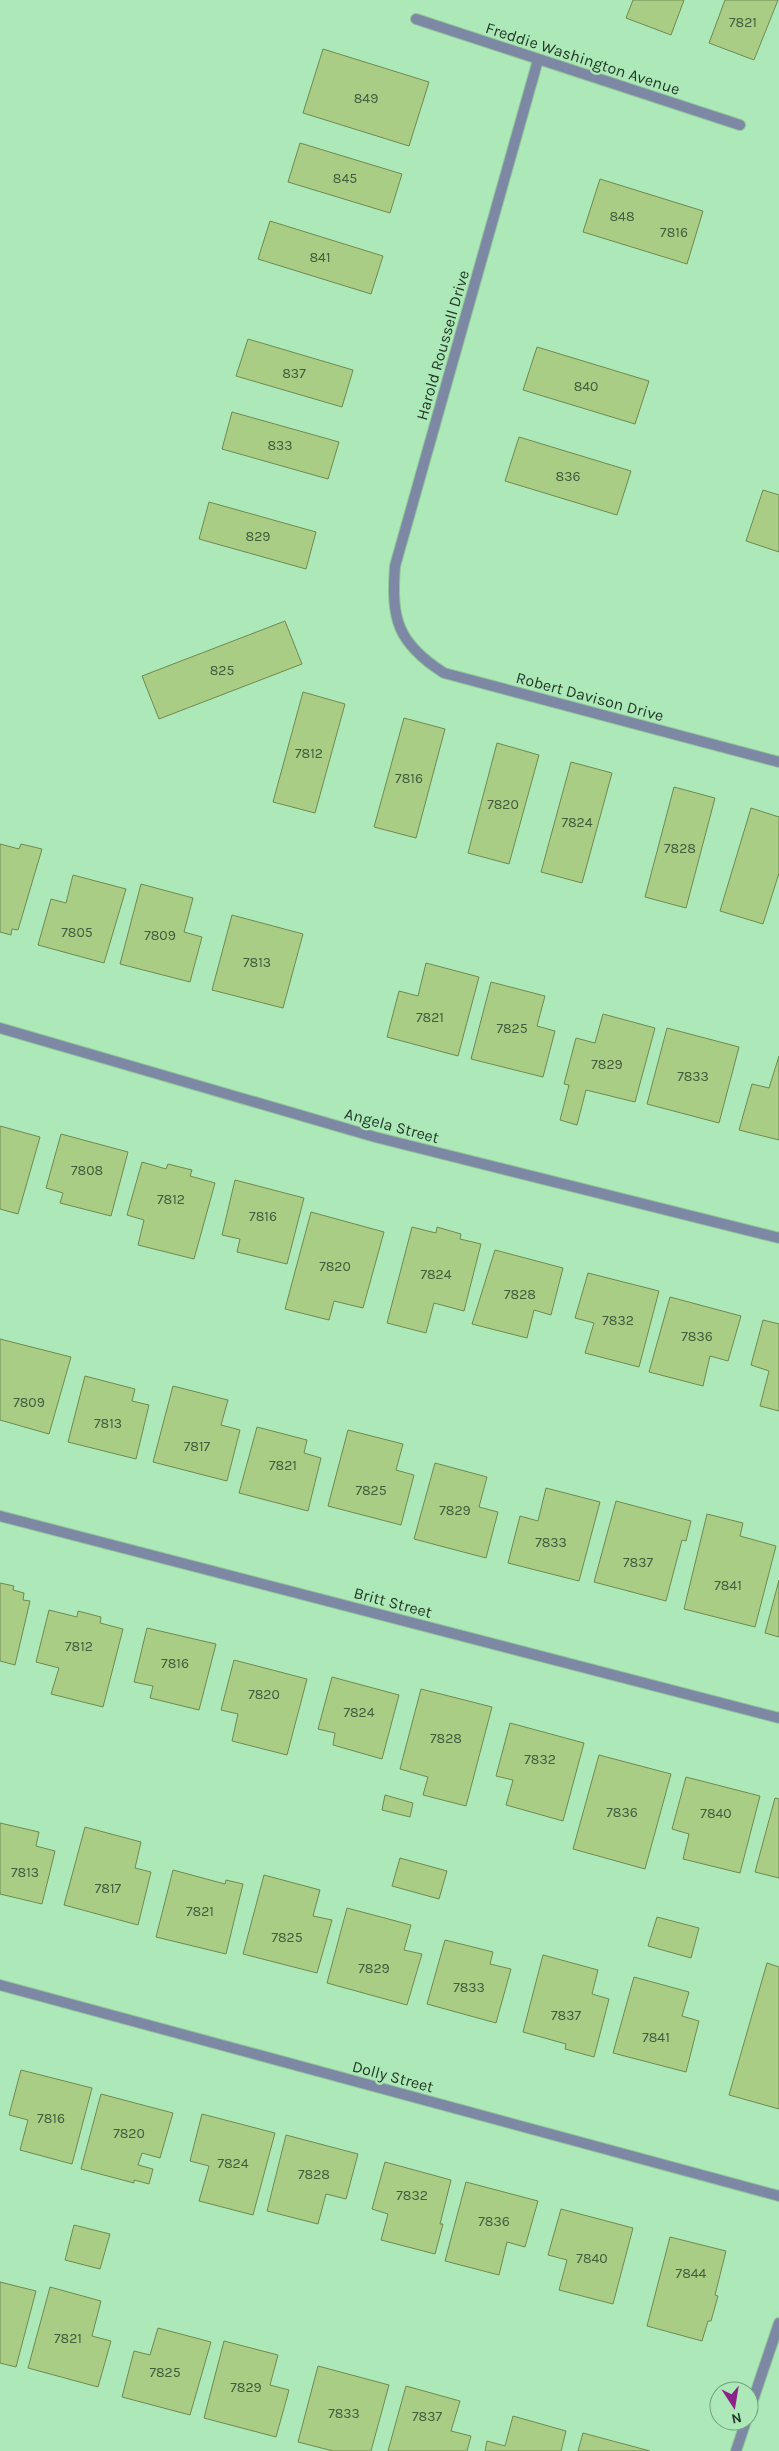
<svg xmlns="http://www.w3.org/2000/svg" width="779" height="2451" viewBox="0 0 779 2451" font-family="Karla,sans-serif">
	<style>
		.building { fill: #aacd86; stroke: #6e8a50 }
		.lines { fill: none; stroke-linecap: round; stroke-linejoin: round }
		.street-casing { stroke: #91c49a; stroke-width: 12 }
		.street { stroke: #7d88a5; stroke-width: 10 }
		.labels { text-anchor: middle; stroke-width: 4.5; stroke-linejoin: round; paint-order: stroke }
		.number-label { font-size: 14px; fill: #425c3c }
		.street-label { font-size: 16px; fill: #1f3624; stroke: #ade8b8 }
	</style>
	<rect width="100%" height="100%" fill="#ade8b8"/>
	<!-- building -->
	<g class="building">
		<path d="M633 0H684L671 35 626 18Z"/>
		<path d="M725 0H778L754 60 709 43Z"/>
		<path d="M323 49 429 82 409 146 303 113Z"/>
		<path d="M300 143 402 174 390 213 288 182Z"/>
		<path d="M600 179 703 211 687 264 583 232Z"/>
		<path d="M270 221 383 256 371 294 258 259Z"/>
		<path d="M248 339 353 370 342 407 236 376Z"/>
		<path d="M537 347 649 381 635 424 523 390Z"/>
		<path d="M232 412 339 442 328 479 222 449Z"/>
		<path d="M519 437 631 471 617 515 505 481Z"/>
		<path d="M763 490 779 495V552L746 541Z"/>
		<path d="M209 502 316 532 306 569 199 539Z"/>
		<path d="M285 621 302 664 159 719 142 676Z"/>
		<path d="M303 692 345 704 315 813 273 802Z"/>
		<path d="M404 718 445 729 416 838 374 827Z"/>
		<path d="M497 743 539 755 509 864 468 853Z"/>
		<path d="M571 762 612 773 582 883 541 872Z"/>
		<path d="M674 787 715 798 686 908 645 897Z"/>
		<path d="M751 808 779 817V873L763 924 720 911Z"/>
		<path d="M0 844 19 849 21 844 42 849 18 930 12 929 11 935 0 932Z"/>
		<path d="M73 875 126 889 104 963 38 945 51 899 66 903Z"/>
		<path d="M141 884 193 898 184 932 202 937 190 982 120 964Z"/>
		<path d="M232 915 303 934 283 1008 212 990Z"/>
		<path d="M426 963 479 977 458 1056 387 1037 399 991 418 996Z"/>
		<path d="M491 982 545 996 537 1026 555 1031 543 1077 471 1059Z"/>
		<path d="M603 1014 655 1028 635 1102 586 1090 577 1125 560 1120 569 1085 564 1084 576 1038 595 1043Z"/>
		<path d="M667 1028 739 1047 719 1123 647 1104Z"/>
		<path d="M779 1056V1140L739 1130 752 1084 769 1088Z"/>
		<path d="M0 1126 40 1137 18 1214 0 1209Z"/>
		<path d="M61 1134 128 1152 111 1216 60 1203 63 1193 46 1188Z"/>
		<path d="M142 1162 166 1169 168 1164 192 1170 190 1176 215 1183 194 1259 138 1245 144 1220 127 1215Z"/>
		<path d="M235 1180 304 1198 287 1264 237 1252 240 1239 222 1235Z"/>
		<path d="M311 1212 384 1232 363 1308 334 1301 329 1320 285 1309Z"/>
		<path d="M412 1227 436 1233 437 1227 461 1234 460 1239 481 1244 464 1311 434 1303 426 1333 387 1323Z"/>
		<path d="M495 1250 563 1268 551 1315 534 1310 527 1338 472 1324Z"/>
		<path d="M588 1273 659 1291 639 1367 585 1353 594 1323 575 1318Z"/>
		<path d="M670 1297 741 1316 728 1361 710 1356 703 1386 649 1372Z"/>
		<path d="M763 1320 779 1324V1411L760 1406 769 1371 751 1365Z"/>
		<path d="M0 1339 71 1357 49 1434 0 1420Z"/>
		<path d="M85 1376 135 1389 132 1401 149 1405 136 1459 68 1442Z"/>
		<path d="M173 1386 228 1400 221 1425 240 1430 227 1481 153 1462Z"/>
		<path d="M257 1427 307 1440 304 1453 321 1458 308 1511 239 1493Z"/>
		<path d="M348 1430 403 1444 396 1470 414 1475 401 1525 328 1506Z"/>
		<path d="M435 1463 487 1477 479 1507 498 1512 486 1558 414 1539Z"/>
		<path d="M546 1488 600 1502 579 1581 508 1563 520 1516 538 1521Z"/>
		<path d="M616 1501 691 1521 686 1541 682 1540 666 1601 594 1582Z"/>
		<path d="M707 1514 743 1523 740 1536 776 1546 755 1627 684 1609Z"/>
		<path d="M779 1580V1637L765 1633Z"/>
		<path d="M0 1583 14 1586 13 1590 24 1593 23 1600 30 1601 15 1665 0 1661Z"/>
		<path d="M49 1610 77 1617 78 1611 101 1617 100 1623 123 1629 103 1707 51 1694 59 1668 36 1662Z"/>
		<path d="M147 1628 216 1644 199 1710 150 1698 153 1686 134 1682Z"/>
		<path d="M234 1660 307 1679 287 1755 232 1741 238 1714 221 1710Z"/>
		<path d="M332 1677 399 1695 382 1759 333 1745 335 1733 318 1729Z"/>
		<path d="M421 1689 492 1707 466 1806 423 1795 428 1777 400 1769Z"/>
		<path d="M510 1723 584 1743 563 1821 506 1805 513 1780 496 1776Z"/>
		<path d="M599 1755 671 1774 645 1869 573 1849Z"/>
		<path d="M686 1777 760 1796 740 1873 683 1859 689 1834 672 1829Z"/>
		<path d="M385 1795 413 1803 410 1817 382 1810Z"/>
		<path d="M775 1798 779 1799V1878L755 1872Z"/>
		<path d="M0 1823 39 1832 36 1846 55 1851 42 1904 0 1894Z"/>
		<path d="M85 1827 141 1842 135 1868 151 1872 138 1925 64 1905Z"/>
		<path d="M400 1858 447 1871 439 1899 392 1886Z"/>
		<path d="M173 1870 225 1884 226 1880 243 1884 226 1954 156 1937Z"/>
		<path d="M264 1875 320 1890 313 1916 332 1920 317 1973 243 1954Z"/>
		<path d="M347 1908 411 1925 404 1950 422 1954 407 2005 327 1983Z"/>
		<path d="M657 1917 699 1928 691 1958 648 1946Z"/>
		<path d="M445 1940 493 1952 490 1964 511 1969 496 2023 427 2004Z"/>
		<path d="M543 1955 598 1970 592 1994 609 1999 594 2057 565 2049 566 2044 523 2032Z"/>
		<path d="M767 1963 779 1967V2109L729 2095Z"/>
		<path d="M634 1977 689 1992 682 2016 699 2021 686 2072 613 2053Z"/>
		<path d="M21 2070 92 2088 72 2164 20 2150 28 2120 9 2115Z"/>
		<path d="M101 2094 173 2113 160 2158 142 2153 138 2165 153 2169 149 2184 134 2180V2183L81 2169Z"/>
		<path d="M202 2114 275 2133 253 2215 199 2201 209 2166 190 2161Z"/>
		<path d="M286 2135 358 2154 346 2199 326 2194 318 2224 267 2211Z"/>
		<path d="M385 2162 451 2180 440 2224H443L435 2254 381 2240 388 2214 372 2209Z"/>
		<path d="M466 2182 538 2201 525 2247 507 2242 499 2275 445 2261Z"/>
		<path d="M561 2209 633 2228 613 2304 559 2290 567 2260 548 2255Z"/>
		<path d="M74 2225 110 2234 100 2269 65 2260Z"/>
		<path d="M670 2237 726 2251 715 2295 718 2296 711 2321H708L702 2341 647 2326Z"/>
		<path d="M0 2282 36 2291 16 2367 0 2363Z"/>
		<path d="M50 2287 101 2301 92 2336 111 2341 98 2387 28 2368Z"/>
		<path d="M158 2328 211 2342 190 2415 122 2397 134 2351 150 2355Z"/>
		<path d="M224 2341 278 2355 270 2385 289 2390 276 2437 204 2418Z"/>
		<path d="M318 2366 389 2385 371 2451H333L298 2442Z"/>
		<path d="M406 2386 460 2401 451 2431 471 2436 467 2451H388Z"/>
		<path d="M513 2416 566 2431 561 2451H485L487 2441 505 2446Z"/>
		<path d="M583 2433 650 2451H578Z"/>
	</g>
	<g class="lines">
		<!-- street casing -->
		<g class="street-casing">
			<g id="street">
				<path d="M416 19 740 125"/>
				<path d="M538 60 395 566C391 619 397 643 444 673L779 762"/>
				<path d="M0 1028 375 1137 779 1238"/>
				<path d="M0 1516 779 1718"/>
				<path d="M0 1985 779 2196"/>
				<path d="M749 2412 779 2323"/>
				<path d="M736 2451 746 2421"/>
			</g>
		</g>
		<!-- street -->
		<use href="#street" class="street"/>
	</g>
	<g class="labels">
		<!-- number labels -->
		<g class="number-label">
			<text x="743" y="27">7821</text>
			<text x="366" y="103">849</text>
			<text x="345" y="183">845</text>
			<text x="622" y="221">848</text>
			<text x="674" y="237">7816</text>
			<text x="320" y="262">841</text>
			<text x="294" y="378">837</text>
			<text x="586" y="391">840</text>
			<text x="280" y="450">833</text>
			<text x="568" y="481">836</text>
			<text x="258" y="541">829</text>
			<text x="222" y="675">825</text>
			<text x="309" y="758">7812</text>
			<text x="409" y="783">7816</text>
			<text x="503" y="809">7820</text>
			<text x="577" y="827">7824</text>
			<text x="680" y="853">7828</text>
			<text x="77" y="937">7805</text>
			<text x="160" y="940">7809</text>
			<text x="257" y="967">7813</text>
			<text x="430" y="1022">7821</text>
			<text x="512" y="1033">7825</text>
			<text x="607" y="1069">7829</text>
			<text x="693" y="1081">7833</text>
			<text x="87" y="1175">7808</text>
			<text x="171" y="1204">7812</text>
			<text x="263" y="1221">7816</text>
			<text x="335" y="1271">7820</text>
			<text x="436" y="1279">7824</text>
			<text x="520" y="1299">7828</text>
			<text x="618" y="1325">7832</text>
			<text x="697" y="1341">7836</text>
			<text x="29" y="1407">7809</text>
			<text x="108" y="1428">7813</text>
			<text x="197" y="1451">7817</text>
			<text x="283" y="1470">7821</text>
			<text x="371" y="1495">7825</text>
			<text x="455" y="1515">7829</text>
			<text x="551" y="1547">7833</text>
			<text x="638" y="1567">7837</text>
			<text x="728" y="1590">7841</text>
			<text x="79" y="1651">7812</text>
			<text x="175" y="1668">7816</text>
			<text x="264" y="1699">7820</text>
			<text x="359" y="1717">7824</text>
			<text x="446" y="1743">7828</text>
			<text x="540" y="1764">7832</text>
			<text x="622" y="1817">7836</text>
			<text x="716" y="1818">7840</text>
			<text x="25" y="1877">7813</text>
			<text x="108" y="1893">7817</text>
			<text x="200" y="1916">7821</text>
			<text x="287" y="1942">7825</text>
			<text x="374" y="1973">7829</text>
			<text x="469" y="1992">7833</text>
			<text x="566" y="2020">7837</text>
			<text x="656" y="2042">7841</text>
			<text x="51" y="2123">7816</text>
			<text x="129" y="2138">7820</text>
			<text x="233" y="2168">7824</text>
			<text x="314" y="2179">7828</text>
			<text x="412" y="2200">7832</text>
			<text x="494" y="2226">7836</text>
			<text x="592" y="2263">7840</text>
			<text x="691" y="2278">7844</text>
			<text x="68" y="2343">7821</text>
			<text x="165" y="2377">7825</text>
			<text x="246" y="2392">7829</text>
			<text x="344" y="2418">7833</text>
			<text x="427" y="2421">7837</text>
		</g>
		<!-- street labels -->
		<g class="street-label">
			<text transform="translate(583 58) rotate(18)" y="6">Freddie Washington Avenue</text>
			<text transform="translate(442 345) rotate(-74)" y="6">Harold Roussell Drive</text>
			<text transform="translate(590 696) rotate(15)" y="6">Robert Davison Drive</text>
			<text transform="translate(392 1125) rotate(15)" y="6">Angela Street</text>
			<text transform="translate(393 1602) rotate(15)" y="6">Britt Street</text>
			<text transform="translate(393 2076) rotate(15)" y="6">Dolly Street</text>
		</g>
	</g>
	<!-- north arrow -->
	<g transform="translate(734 2406) rotate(168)"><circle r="24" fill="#ade8b8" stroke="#74a17d"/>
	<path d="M0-4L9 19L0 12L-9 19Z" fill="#8d2388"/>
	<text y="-8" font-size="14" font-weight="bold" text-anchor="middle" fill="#1f3624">N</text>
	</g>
</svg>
